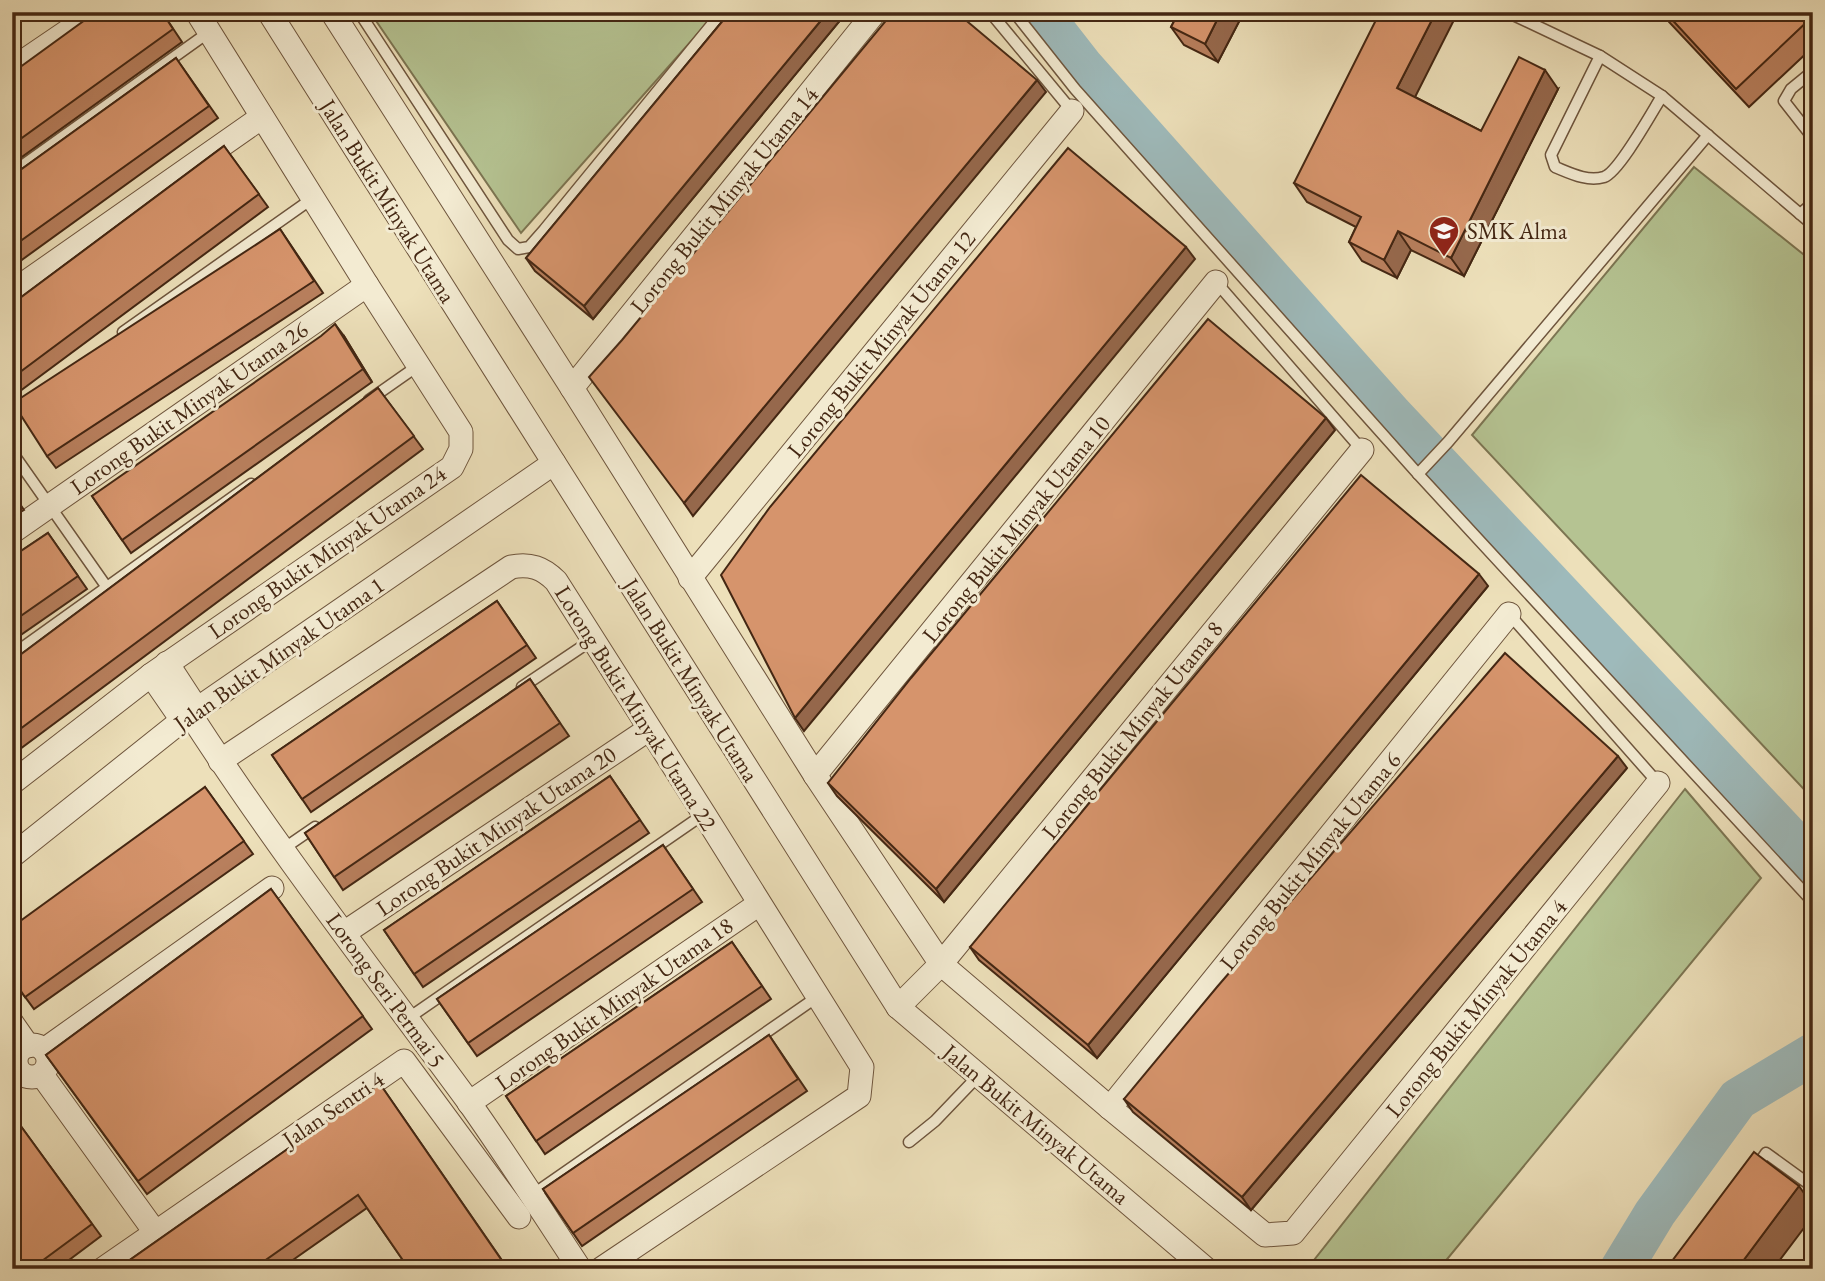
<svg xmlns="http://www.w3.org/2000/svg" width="1825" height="1281" viewBox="0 0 1825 1281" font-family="'EB Garamond',serif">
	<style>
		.green { fill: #b5c392; stroke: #7c7552; stroke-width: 2 }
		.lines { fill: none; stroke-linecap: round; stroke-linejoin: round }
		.river { stroke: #9ebabb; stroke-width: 42 }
		.service-casing { stroke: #6e553d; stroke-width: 13 }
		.minor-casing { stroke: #6e553d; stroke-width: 25 }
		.service { stroke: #f3ebd2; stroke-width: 10 }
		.minor { stroke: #f3ebd2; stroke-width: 23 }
		.wall { fill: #b87f5d; stroke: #442713; stroke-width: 2 }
		.shaded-wall { fill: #96684c; stroke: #442713; stroke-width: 2 }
		.building { fill: #d6946c; stroke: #442713; stroke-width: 2 }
		.labels { text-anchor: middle; stroke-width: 6; stroke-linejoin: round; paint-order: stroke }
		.street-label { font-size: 23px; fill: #442713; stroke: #f3ebd2 }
		.poi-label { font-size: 23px; fill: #442713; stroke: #f3ebd2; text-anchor: start }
	</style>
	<rect width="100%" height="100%" fill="#ede0ba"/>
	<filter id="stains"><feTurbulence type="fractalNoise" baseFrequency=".00286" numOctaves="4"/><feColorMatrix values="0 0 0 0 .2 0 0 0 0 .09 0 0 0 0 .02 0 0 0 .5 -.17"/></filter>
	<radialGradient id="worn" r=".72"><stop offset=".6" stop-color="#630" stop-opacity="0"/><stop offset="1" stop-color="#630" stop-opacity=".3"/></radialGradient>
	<!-- green -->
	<g class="green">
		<path d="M370 12H717L521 233Z"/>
		<path d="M1694 167 1813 262V799L1472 435Z"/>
		<path d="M1685 789 1761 878 1439 1269H1307Z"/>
	</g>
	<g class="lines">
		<!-- river -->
		<g class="river">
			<path d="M1040 12 1082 66 1392 415 1813 863"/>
			<path d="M1621 1269 1655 1213 1738 1099 1813 1054"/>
		</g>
		<!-- service casing -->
		<g class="service-casing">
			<g id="service">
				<path d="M359 12 508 240 518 249 529 247 544 230 718 17"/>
				<path d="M990 12 1072 111"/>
				<path d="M1014 12 1075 89 1418 474 1813 902"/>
				<path d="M1507 12 1600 56 1662 96 1813 225"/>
				<path d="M1600 56 1551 155 1555 167C1570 173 1587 182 1604 177 1619 172 1652 112 1662 96"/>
				<path d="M1813 71 1791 89 1784 101 1813 138"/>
				<path d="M12 173 209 32"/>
				<path d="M1800 214 1813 203"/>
				<path d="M1216 282 1362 450"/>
				<path d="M123 332 313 198"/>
				<path d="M369 400 419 365"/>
				<path d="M12 452 106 586"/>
				<path d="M1418 474 1448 442 1708 135"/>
				<path d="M1509 614 1658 783"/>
				<path d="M12 655 251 484"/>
				<path d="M522 687 592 640"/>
				<path d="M283 849 315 827"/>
				<path d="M407 1019 704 814"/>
				<path d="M909 1142 935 1121 979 1075"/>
				<path d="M1755 1169 1766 1153 1813 1187"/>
				<path d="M532 1195 817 997"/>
			</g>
		</g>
		<!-- minor casing -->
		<g class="minor-casing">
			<g id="minor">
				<path d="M269 12 898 1007 1206 1269"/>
				<path d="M332 12 572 388 815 775 941 964 1110 1108 1265 1235 1293 1233 1658 783"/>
				<path d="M12 69 96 12"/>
				<path d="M12 292 262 117"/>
				<path d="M572 388 875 12"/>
				<path d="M12 532 367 285"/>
				<path d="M690 578 1072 111"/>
				<path d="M167 663 197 709"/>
				<path d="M151 675 182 720"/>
				<path d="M190 714C276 847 374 973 468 1101 507 1156 543 1213 580 1269"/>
				<path d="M220 761 511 567C530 563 543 568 556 581L704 814 862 1067 859 1096 601 1269"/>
				<path d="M815 775 1216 282"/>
				<path d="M12 783 151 675 452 467 461 449V432L367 285 197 12"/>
				<path d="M12 856 190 714 554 463"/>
				<path d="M344 933 649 729"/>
				<path d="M898 1007 941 964 1362 450"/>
				<path d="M12 1023 28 1046"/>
				<circle cx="32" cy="1061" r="16"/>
				<path d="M44 1050 272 888"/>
				<path d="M42 1075 155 1232"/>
				<path d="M469 1103 759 904"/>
				<path d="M1110 1108 1509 614"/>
				<path d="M103 1269 404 1061 519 1217"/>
				<path d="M1811 1269 1813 1267"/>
			</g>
		</g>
		<!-- service -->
		<use href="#service" class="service"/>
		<!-- minor -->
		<use href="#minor" class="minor"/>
	</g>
	<!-- wall -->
	<g class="wall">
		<path d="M162 12 182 42 12 164V73Z"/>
		<path d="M730 12H847L593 319 535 271 526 258Z"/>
		<path d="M1179 12H1244L1218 62 1184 45 1171 27Z"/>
		<path d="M1663 12H1813V47L1749 107 1669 22Z"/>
		<path d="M176 58 218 118 12 267V176Z"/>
		<path d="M1558 89 1464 276 1411 250 1397 278 1362 261 1349 242 1356 227 1307 202 1294 183 1415 97 1481 131Z"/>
		<path d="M224 146 268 207 12 397V304Z"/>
		<path d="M280 229 323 293 56 468 47 456Z"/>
		<path d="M344 336 372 382 131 553 92 496Z"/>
		<path d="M378 388 423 449 12 755V661Z"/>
		<path d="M1335 430 944 902 837 796 828 783Z"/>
		<path d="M12 492 24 510 12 517Z"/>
		<path d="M48 533 87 589 12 641V557Z"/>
		<path d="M1488 586 1097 1058 979 960 970 947Z"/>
		<path d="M497 601 536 658 311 812 272 755Z"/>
		<path d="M530 679 569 736 343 890 305 833Z"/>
		<path d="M1627 768 1251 1210 1133 1112 1124 1099Z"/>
		<path d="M610 776 649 833 423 987 384 930Z"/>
		<path d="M205 787 253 854 34 1009 12 979Z"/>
		<path d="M663 845 702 902 477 1056 437 999Z"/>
		<path d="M271 889 372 1029 147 1194 46 1055Z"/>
		<path d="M732 942 771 999 545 1154 506 1096Z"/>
		<path d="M769 1035 807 1091 582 1246 543 1189Z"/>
		<path d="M380 1084 508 1269H409L367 1208 280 1269H117Z"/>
		<path d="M12 1114 101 1236 57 1269H12Z"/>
	</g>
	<!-- shaded-wall -->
	<g class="shaded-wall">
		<path d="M828 12H847L593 319 584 306Z"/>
		<path d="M1221 12H1244L1218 62 1205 44Z"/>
		<path d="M1436 12H1458L1410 107 1397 88Z"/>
		<path d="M1545 70 1558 89 1464 276 1451 258Z"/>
		<path d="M1037 80 1046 92 693 516 684 503Z"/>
		<path d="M1398 231 1411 250 1397 278 1384 260Z"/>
		<path d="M1186 247 1195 259 804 731 795 718Z"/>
		<path d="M335 324 344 336 372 382 363 369Z"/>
		<path d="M1326 418 1335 430 944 902 936 889Z"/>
		<path d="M1479 574 1488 586 1097 1058 1088 1045Z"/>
		<path d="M1618 756 1627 768 1251 1210 1242 1197Z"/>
		<path d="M1799 1186 1813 1206V1216L1773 1269H1737Z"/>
	</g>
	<!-- building -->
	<g class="building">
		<path d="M96 12H162L173 29 12 145V73Z"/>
		<path d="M730 12H828L584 306 526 258Z"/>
		<path d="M893 12H956L1037 80 684 503 589 377 622 340Z"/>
		<path d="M1179 12H1221L1205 44 1171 27Z"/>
		<path d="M1380 12H1436L1397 88 1481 131 1519 57 1545 70 1451 258 1398 231 1384 260 1349 242 1361 217 1294 183Z"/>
		<path d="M1665 12H1813V16L1736 89Z"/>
		<path d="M176 58 209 106 12 247V176Z"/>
		<path d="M224 146 259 194 12 378V304Z"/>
		<path d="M1068 148 1186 247 795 718 721 575 770 507Z"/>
		<path d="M280 229 314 281 47 456 13 403Z"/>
		<path d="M1208 319 1326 418 936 889 828 783 911 678Z"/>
		<path d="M335 324 363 369 122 540 92 496 321 336Z"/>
		<path d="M378 388 414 436 12 735V661Z"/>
		<path d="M1361 475 1479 574 1088 1045 970 947Z"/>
		<path d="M48 533 78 576 12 622V557Z"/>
		<path d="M497 601 527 645 302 799 272 755Z"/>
		<path d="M1505 653 1618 756 1242 1197 1124 1099 1217 987Z"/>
		<path d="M530 679 560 723 334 877 305 833Z"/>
		<path d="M610 776 640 820 414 974 384 930Z"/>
		<path d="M205 787 244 841 25 997 12 978V927Z"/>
		<path d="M663 845 693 889 468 1043 437 999Z"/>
		<path d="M271 889 363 1016 138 1181 46 1055Z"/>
		<path d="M732 942 762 986 536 1141 506 1096Z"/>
		<path d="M769 1035 798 1079 573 1233 543 1189Z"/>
		<path d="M380 1084 507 1268 409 1269 358 1195 253 1269H117Z"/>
		<path d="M12 1114 92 1224 31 1269H12Z"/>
		<path d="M1754 1152 1799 1186 1737 1269H1666Z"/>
	</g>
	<!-- icons -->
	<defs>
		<g id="school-pin" transform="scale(1.575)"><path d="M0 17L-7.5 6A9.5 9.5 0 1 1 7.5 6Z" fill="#8f2418" stroke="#f3ebd2"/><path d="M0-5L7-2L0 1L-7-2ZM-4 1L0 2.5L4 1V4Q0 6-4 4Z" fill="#fff"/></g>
	</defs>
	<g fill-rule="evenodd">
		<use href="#school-pin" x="1444" y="231"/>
	</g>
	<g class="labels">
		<!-- street labels -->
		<g class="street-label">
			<text transform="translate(724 200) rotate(-51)" y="8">Lorong Bukit Minyak Utama 14</text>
			<text transform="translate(388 201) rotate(58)" y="8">Jalan Bukit Minyak Utama</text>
			<text transform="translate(881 344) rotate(-51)" y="8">Lorong Bukit Minyak Utama 12</text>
			<text transform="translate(189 408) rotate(-35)" y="8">Lorong Bukit Minyak Utama 26</text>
			<text transform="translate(1016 529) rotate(-51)" y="8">Lorong Bukit Minyak Utama 10</text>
			<text transform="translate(327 552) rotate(-35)" y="8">Lorong Bukit Minyak Utama 24</text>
			<text transform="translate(279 654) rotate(-35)" y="8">Jalan Bukit Minyak Utama 1</text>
			<text transform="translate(691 680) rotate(58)" y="8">Jalan Bukit Minyak Utama</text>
			<text transform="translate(636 708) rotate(58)" y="8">Lorong Bukit Minyak Utama 22</text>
			<text transform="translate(1132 730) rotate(-51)" y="8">Lorong Bukit Minyak Utama 8</text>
			<text transform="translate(496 831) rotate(-34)" y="8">Lorong Bukit Minyak Utama 20</text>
			<text transform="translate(1310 861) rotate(-51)" y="8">Lorong Bukit Minyak Utama 6</text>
			<text transform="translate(386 990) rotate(54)" y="8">Lorong Seri Permai 5</text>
			<text transform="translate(614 1004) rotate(-35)" y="8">Lorong Bukit Minyak Utama 18</text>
			<text transform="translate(1476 1008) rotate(-51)" y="8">Lorong Bukit Minyak Utama 4</text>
			<text transform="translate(333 1109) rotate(-34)" y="8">Jalan Sentri 4</text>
			<text transform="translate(1036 1124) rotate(40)" y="8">Jalan Bukit Minyak Utama</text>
		</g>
		<!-- poi labels -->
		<g class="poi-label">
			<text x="1467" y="239">SMK Alma</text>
		</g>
	</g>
	<!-- margin -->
	<rect width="1825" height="1281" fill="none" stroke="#ede0ba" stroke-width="42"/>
	<rect x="14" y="14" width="1797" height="1253" fill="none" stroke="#442713" stroke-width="3.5"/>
	<rect x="21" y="21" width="1783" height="1239" fill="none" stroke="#442713" stroke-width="2"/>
	<rect width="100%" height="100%" filter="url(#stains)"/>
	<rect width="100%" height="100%" fill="url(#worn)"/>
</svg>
